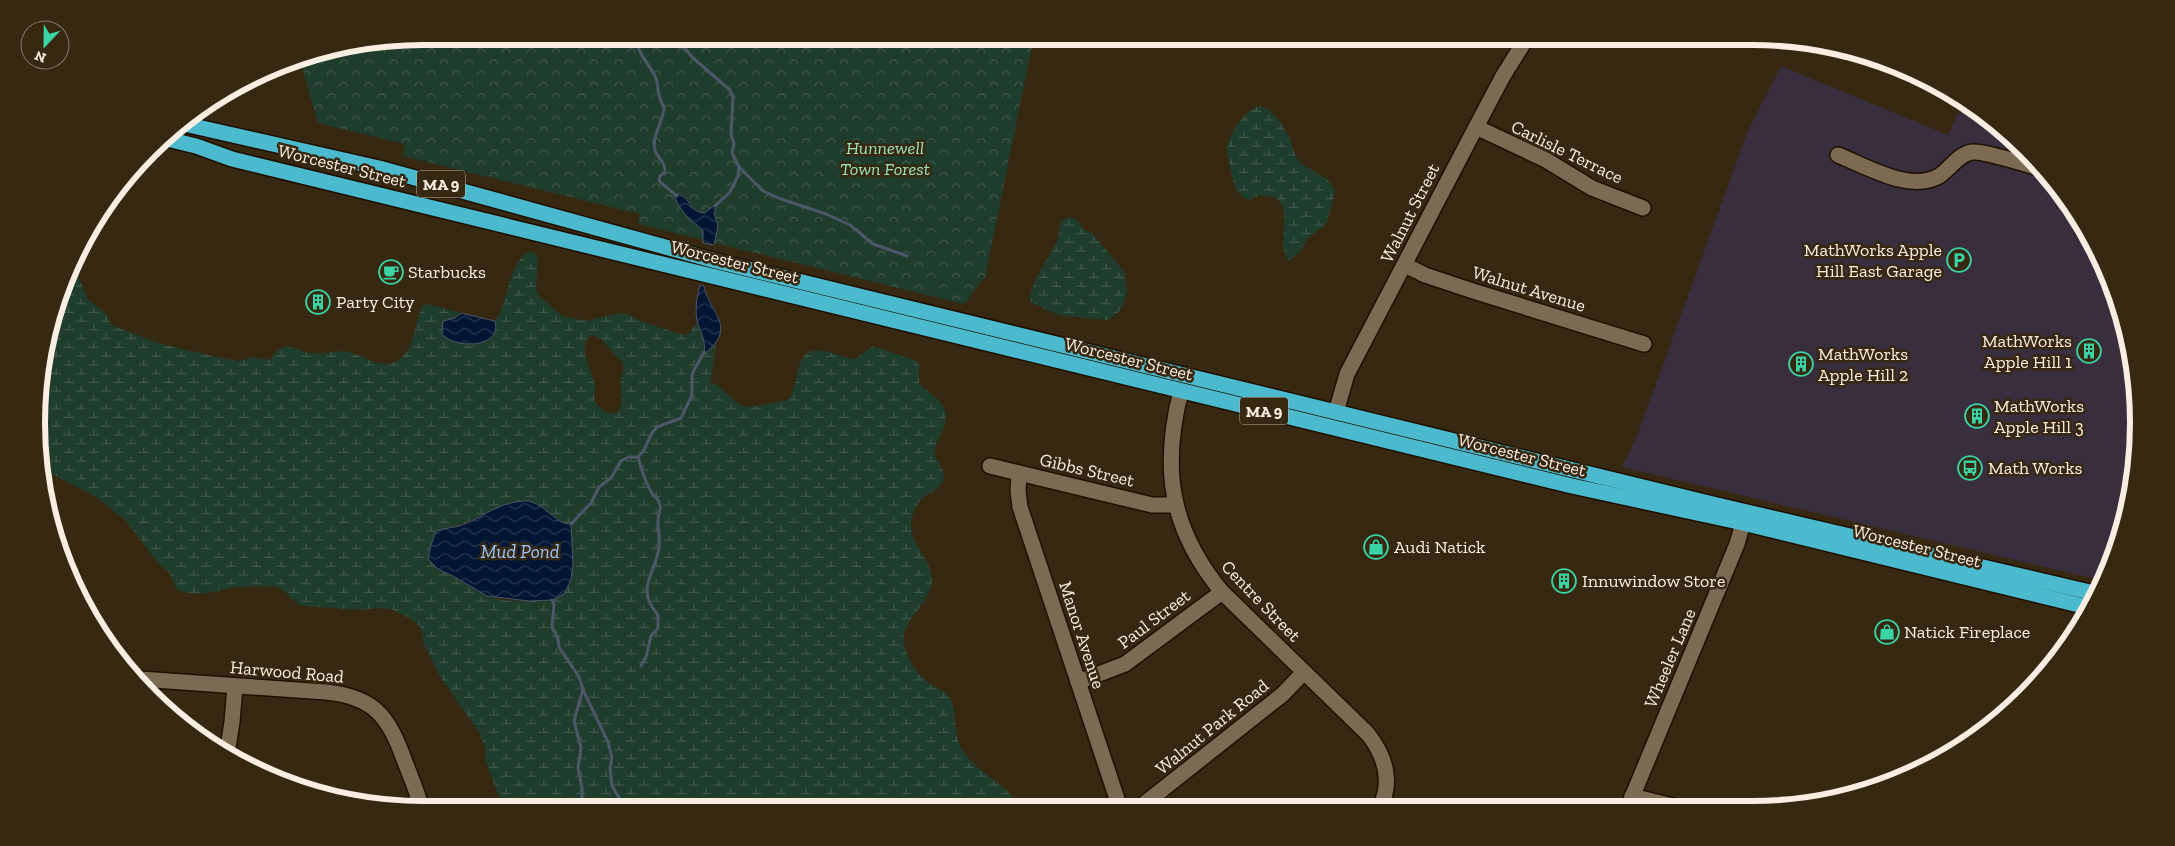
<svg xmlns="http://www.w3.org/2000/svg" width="2175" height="846" viewBox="0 0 2175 846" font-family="'Zilla Slab',serif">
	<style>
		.commercial { fill: #382e3e }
		.wetland { fill: url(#wetland-marsh); fill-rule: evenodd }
		.park { fill: url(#park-crowns) }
		.water { fill: url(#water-waves); stroke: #4c5767 }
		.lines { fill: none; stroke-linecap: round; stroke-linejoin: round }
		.stream { stroke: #4c5767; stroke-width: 3 }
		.minor-casing { stroke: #1e1000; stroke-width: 18 }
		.highway-casing { stroke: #1e1000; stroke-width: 18 }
		.minor { stroke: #7d6a53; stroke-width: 15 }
		.highway { stroke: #4bbace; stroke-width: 15 }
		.labels { text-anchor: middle; stroke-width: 5; stroke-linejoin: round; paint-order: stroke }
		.shield { fill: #372812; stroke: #bfb3a3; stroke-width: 1 }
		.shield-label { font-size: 16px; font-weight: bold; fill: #f9eee1 }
		.park-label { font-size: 18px; font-style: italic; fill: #9be5bb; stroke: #372812 }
		.street-label { font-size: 18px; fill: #f9eee1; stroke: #372812 }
		.poi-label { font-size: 18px; fill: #f9eee1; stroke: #372812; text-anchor: start }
		.water-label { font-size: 19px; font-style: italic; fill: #99c4fe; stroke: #372812 }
		.rim { fill: none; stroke: #f9eee1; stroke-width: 6 }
	</style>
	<defs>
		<pattern id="wetland-marsh" width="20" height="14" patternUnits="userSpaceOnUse" patternTransform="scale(1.25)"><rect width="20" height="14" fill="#1f3d2d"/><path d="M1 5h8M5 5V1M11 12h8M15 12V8" fill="none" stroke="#40594b"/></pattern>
		<pattern id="park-crowns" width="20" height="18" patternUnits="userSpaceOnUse" patternTransform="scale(1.25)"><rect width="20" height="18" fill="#1f3d2d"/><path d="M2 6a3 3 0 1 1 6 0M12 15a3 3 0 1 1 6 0" fill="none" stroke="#40594b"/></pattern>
		<pattern id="water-waves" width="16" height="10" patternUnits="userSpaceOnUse" patternTransform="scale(1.25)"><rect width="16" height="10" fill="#021633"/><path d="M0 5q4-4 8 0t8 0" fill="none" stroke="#283850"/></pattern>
	</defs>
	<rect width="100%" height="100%" fill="#372812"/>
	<!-- commercial -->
	<path class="commercial" d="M1781 66 1948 135 1958 113 1980 112 1988 116 2043 168 2087 230 2118 299 2135 373 2138 449 2125 523 2100 580 1622 467 1637 436 1747 133Z"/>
	<!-- wetland -->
	<g class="wetland">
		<path d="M1259 106 1269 110 1279 120 1289 137 1296 157 1303 165 1327 179 1335 190 1332 205 1326 224 1307 239 1302 249 1289 261C1277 245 1288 226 1283 209 1282 205 1279 201 1277 198L1260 195 1249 200C1236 195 1234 185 1231 172 1230 166 1228 159 1227 153 1227 135 1243 112 1259 106Z"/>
		<path d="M1068 217 1076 219 1083 229 1092 233 1125 273 1127 293 1121 310 1108 320 1064 316 1051 312 1031 302 1030 296 1035 280 1057 242 1061 222Z"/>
		<path d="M528 252H534L538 258 536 288 538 295 562 316 586 321 620 313 627 314 643 322 683 335 689 334 697 322 704 337V353L713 345 719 335C713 351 714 366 710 382L716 384 736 402 743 406 750 407 788 400C802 382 792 344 824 351 835 353 844 358 855 359L873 346 917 361 919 365V383C925 391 935 395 941 403 954 422 937 434 935 449 932 463 953 472 939 487 935 492 928 493 923 497 917 503 911 516 911 524 911 548 937 563 931 587 926 607 900 622 904 644 906 658 919 677 930 684 937 688 945 691 949 697 958 710 952 733 963 751 979 775 1007 784 1022 808L504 810 486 762 485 748 480 734 439 675 424 644 421 628 413 620 391 609 379 608 361 610 304 606 298 604 280 588 272 586 235 587 203 594 181 592 176 588 169 572 159 564 125 520 96 497 43 469 40 372 57 298 73 264 88 300 105 312 111 325 161 344 187 350 232 360 240 361 253 357 270 360C274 354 277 349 284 347 292 345 302 352 310 353 322 355 338 349 348 352 369 357 386 375 405 354 414 344 416 320 422 306L427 304 461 313 449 320 451 341 471 345 480 343 496 325 495 321C509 303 507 265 528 252ZM591 335C604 336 612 355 623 362 625 369 621 375 621 382 620 395 625 401 617 414L605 412 595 402C594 396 595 391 595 385 593 370 575 349 591 335ZM511 502 556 517C560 524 567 526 572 532V548L552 600C532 599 505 605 486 595 469 588 456 575 438 569L445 528C468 525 489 510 511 502Z"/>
	</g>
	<!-- park -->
	<path class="park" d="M423 36H1034L985 277 964 304 638 224 640 214 403 156 405 144 318 123 299 57Z"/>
	<!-- water -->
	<g class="water">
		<path d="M674 194C692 194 686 212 705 213L718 202 714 213 718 226 714 245 703 243V231C699 225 692 223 688 218 683 212 675 201 674 194Z"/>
		<path d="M700 285 704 286C709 313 739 327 704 354 706 342 702 335 698 324 694 312 697 297 700 285Z"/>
		<path d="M461 313 495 321C502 349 455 349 442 334L443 321 455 318Z"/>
		<path d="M528 501C547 505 556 525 571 524L573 564 571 580 564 594 552 600 529 601 487 596 453 576 438 569 428 559 431 545 436 531C444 528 452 528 459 526 484 518 497 501 528 501Z"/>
	</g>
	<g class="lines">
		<!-- stream -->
		<g class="stream">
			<path d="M635 36C638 54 647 61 655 76 660 85 655 93 664 107 664 120 651 137 655 150 658 160 665 160 665 172L660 176 659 181 677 196"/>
			<path d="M675 36 692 57 730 90 733 98 731 135 734 144 732 153 739 167 738 176 730 192 715 206"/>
			<path d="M739 167 763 191 781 199 826 214 850 225 873 244 907 256"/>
			<path d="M638 457C641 468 645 483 652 493 655 497 659 499 660 505 661 510 658 515 658 520 658 529 660 539 659 547 656 575 634 587 658 615V628L651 636 646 657 641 666"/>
			<path d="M571 524 591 503 599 487 611 478 621 461 629 457H638L643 452 652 433 657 427 681 418 692 395V374L704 352"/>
			<path d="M552 600 554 605 552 627 558 639 559 647 579 677 583 689 574 721 581 748 578 768 582 788V809"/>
			<path d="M583 690 608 742 612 758 610 768 612 786 626 809"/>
		</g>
		<!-- minor casing -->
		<g class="minor-casing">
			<g id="minor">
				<path d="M1476 127 1546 160 1592 188 1643 208"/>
				<path d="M1838 155C1866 166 1910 193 1939 176 1950 169 1959 153 1973 152 1985 151 2028 165 2043 169"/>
				<path d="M1405 265 1425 275 1473 291 1644 344"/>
				<path d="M1181 391C1161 468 1170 529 1222 592L1368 734C1385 756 1393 781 1380 807"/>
				<path d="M1336 412 1347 374 1476 127 1503 76 1528 36"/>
				<path d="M990 466 1152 505H1175"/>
				<path d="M1019 473 1018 491 1020 507 1120 808"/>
				<path d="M140 679 326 692C376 697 389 718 405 762 411 778 418 793 422 810"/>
				<path d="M1078 682 1125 664 1222 592"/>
				<path d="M227 754 232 722 235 686"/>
				<path d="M1632 796 1677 807"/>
				<path d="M1628 807 1737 544 1743 523"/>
				<path d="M1139 808 1283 694 1304 672"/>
			</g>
		</g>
		<!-- highway casing -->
		<g class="highway-casing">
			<g id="highway">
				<path d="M180 123 379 168 716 261 1717 505 2094 593"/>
				<path d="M163 138 196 146 232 159 1572 486 1743 523 2087 607"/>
			</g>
		</g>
		<!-- minor -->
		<use href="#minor" class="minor"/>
		<!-- highway -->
		<use href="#highway" class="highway"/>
	</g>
	<!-- icons -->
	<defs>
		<g id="parking-ring" transform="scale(1.25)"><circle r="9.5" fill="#372812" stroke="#3ad4a5" stroke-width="1.5"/><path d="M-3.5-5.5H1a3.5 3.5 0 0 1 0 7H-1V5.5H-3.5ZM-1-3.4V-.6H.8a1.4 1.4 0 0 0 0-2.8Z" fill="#3ad4a5"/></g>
		<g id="cafe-ring" transform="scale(1.25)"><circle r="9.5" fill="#372812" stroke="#3ad4a5" stroke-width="1.5"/><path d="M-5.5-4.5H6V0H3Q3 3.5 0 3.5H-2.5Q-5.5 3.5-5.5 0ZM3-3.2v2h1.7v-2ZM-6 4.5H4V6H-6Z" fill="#3ad4a5"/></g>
		<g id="building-ring" transform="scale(1.25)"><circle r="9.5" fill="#372812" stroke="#3ad4a5" stroke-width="1.5"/><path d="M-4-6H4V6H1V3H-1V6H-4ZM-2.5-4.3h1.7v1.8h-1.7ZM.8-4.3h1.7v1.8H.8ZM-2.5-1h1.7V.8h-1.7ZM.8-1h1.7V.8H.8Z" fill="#3ad4a5"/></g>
		<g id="bus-ring" transform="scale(1.25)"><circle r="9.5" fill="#372812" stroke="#3ad4a5" stroke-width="1.5"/><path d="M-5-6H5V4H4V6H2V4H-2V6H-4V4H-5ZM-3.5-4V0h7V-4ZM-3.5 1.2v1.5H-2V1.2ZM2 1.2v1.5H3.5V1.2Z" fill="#3ad4a5"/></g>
		<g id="shop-ring" transform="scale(1.25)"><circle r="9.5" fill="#372812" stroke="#3ad4a5" stroke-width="1.5"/><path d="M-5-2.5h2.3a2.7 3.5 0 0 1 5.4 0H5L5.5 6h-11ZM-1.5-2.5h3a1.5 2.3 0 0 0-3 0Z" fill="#3ad4a5"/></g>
	</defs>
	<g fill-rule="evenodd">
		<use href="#parking-ring" x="1959" y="260"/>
		<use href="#cafe-ring" x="391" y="272"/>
		<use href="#building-ring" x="318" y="302"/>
		<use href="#building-ring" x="2089" y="351"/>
		<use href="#building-ring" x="1801" y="364"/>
		<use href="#building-ring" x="1977" y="416"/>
		<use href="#bus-ring" x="1970" y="468"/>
		<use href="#shop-ring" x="1376" y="547"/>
		<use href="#building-ring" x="1564" y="581"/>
		<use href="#shop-ring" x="1887" y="632"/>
	</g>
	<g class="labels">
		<!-- shield labels -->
		<g class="shield">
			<rect x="417" y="170.5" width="48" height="27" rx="4"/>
			<rect x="1240" y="397.5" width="48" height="27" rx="4"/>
		</g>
		<g class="shield-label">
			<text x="441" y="190">MA 9</text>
			<text x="1264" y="417">MA 9</text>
		</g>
		<!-- park labels -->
		<g class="park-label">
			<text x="885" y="154">Hunnewell<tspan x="885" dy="21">Town Forest</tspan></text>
		</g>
		<!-- street labels -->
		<g class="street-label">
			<text transform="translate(1567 152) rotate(26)" y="6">Carlisle Terrace</text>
			<text transform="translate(342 166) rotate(14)" y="6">Worcester Street</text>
			<text transform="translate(1410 213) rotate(-63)" y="6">Walnut Street</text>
			<text transform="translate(735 262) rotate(14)" y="6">Worcester Street</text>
			<text transform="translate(1529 289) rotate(17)" y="6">Walnut Avenue</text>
			<text transform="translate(1129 359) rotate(14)" y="6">Worcester Street</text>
			<text transform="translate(1522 455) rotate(14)" y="6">Worcester Street</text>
			<text transform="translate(1087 470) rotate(13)" y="6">Gibbs Street</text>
			<text transform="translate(1917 546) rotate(14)" y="6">Worcester Street</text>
			<text transform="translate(1261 601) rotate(46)" y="6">Centre Street</text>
			<text transform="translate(1154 619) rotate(-37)" y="6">Paul Street</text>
			<text transform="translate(1082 635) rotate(72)" y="6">Manor Avenue</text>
			<text transform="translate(1670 658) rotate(-67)" y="6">Wheeler Lane</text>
			<text transform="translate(287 672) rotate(5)" y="6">Harwood Road</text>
			<text transform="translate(1212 727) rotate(-39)" y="6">Walnut Park Road</text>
		</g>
		<!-- poi labels -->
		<g class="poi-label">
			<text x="1942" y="256" text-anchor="end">MathWorks Apple<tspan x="1942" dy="21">Hill East Garage</tspan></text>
			<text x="408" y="278">Starbucks</text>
			<text x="336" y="308">Party City</text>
			<text x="2072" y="347" text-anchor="end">MathWorks<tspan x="2072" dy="21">Apple Hill 1</tspan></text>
			<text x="1818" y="360">MathWorks<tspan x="1818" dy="21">Apple Hill 2</tspan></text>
			<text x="1994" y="412">MathWorks<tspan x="1994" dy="21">Apple Hill 3</tspan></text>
			<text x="1988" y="474">Math Works</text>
			<text x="1394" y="553">Audi Natick</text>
			<text x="1582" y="587">Innuwindow Store</text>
			<text x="1904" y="638">Natick Fireplace</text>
		</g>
		<!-- water labels -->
		<g class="water-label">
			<text x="520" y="558">Mud Pond</text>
		</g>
	</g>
	<!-- crop -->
	<path d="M0 0H2175V846H0ZM423 45H1752A378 378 0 0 1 2130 423V423A378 378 0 0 1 1752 801H423A378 378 0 0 1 45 423V423A378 378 0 0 1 423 45Z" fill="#372812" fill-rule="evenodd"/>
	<path class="rim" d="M423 45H1752A378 378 0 0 1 2130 423V423A378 378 0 0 1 1752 801H423A378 378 0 0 1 45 423V423A378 378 0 0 1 423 45Z"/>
	<!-- north arrow -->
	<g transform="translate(45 45) rotate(202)"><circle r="24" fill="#372812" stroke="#857765"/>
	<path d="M0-4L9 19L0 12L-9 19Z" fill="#3ad4a5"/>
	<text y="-8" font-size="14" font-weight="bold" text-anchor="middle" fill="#f9eee1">N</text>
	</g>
</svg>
